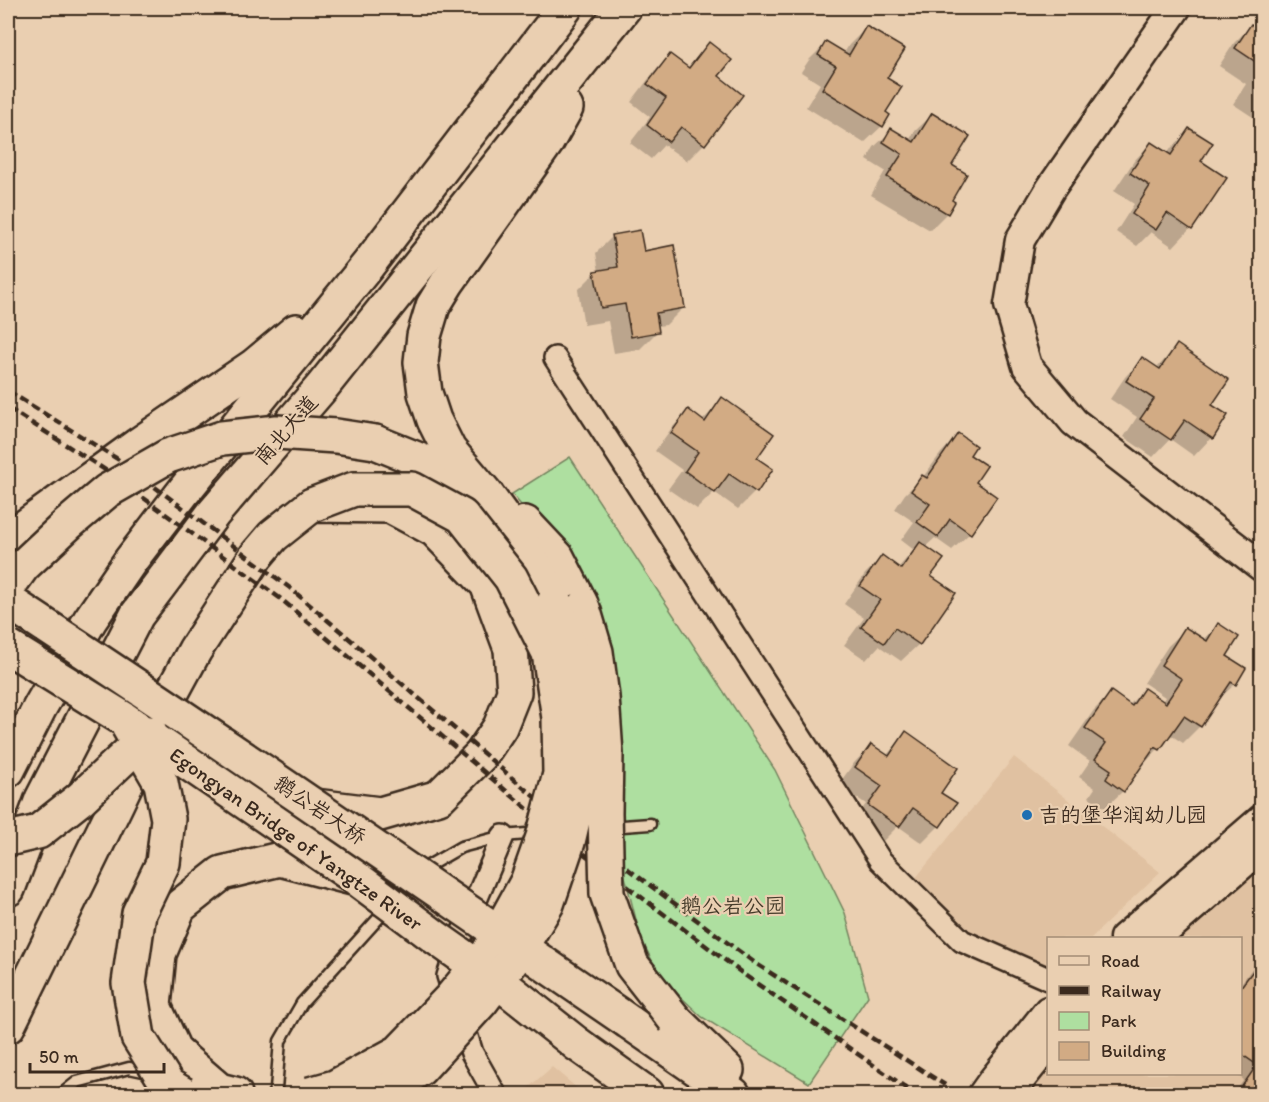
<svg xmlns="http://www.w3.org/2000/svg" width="1269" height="1102" viewBox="0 0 1269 1102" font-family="Itim,'LXGW WenKai TC',sans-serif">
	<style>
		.built { fill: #e0c1a1 }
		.green { fill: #aedfa0; stroke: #74845f; stroke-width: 1.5 }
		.shadow { fill: #0003 }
		.building { fill: #d2ab84; stroke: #3b2a1e; stroke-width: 1.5 }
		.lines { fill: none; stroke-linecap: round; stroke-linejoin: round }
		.lane-casing { stroke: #3b2a1e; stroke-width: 15 }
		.street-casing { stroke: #3b2a1e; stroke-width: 26 }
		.secondary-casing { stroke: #3b2a1e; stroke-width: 33 }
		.highway-casing { stroke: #3b2a1e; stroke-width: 38 }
		.lane { stroke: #eacfb1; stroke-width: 10 }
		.street { stroke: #eacfb1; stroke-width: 21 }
		.secondary { stroke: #eacfb1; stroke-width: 28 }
		.highway { stroke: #eacfb1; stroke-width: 33 }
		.rail { stroke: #3b2a1e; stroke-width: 4.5; stroke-dasharray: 9 4.5; stroke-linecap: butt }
		.highway-bridge-casing { stroke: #3b2a1e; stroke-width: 38; stroke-linecap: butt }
		.highway-bridge { stroke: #eacfb1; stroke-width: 33 }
		.poi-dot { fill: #1f6fb2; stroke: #eacfb1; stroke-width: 2 }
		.labels { text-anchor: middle; stroke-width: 4.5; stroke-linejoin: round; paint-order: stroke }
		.street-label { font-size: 21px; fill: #3b2a1e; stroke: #eacfb1 }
		.poi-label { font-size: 21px; fill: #3b2a1e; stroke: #eacfb1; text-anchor: start }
		.park-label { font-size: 21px; fill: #463c2b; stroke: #eacfb1 }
	</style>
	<rect width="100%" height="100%" fill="#eacfb1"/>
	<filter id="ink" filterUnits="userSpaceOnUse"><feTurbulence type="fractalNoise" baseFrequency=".0167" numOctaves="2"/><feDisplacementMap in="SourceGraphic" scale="12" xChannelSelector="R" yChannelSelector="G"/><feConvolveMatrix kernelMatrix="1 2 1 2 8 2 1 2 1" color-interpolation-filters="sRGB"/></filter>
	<g filter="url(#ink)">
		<!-- built -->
		<g class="built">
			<path d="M1014 757 1160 872 1091 938H1048V970L968 931 915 879Z"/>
			<path d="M1261 862V1094H1041L1030 1087 1048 1065V1074H1240V938H1175Z"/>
			<path d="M552 1067 584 1094H521Z"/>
		</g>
		<!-- green -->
		<path class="green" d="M570 457 775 770 845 913 868 996 809 1083 702 1017 661 978 641 939 623 869 616 700 596 598 512 494Z"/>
		<!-- shadow -->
		<g class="shadow">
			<path d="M1251 26 1262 33V123L1233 104 1246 84 1219 66 1234 43Z"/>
			<path d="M867 27 885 78 884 113 882 126 864 143 806 107 820 84 801 72 809 60 826 43 844 53 849 45Z"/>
			<path d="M709 44 704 144 687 161 664 145 651 159 630 143 650 117 631 102 653 73 670 56 687 68Z"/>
			<path d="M932 115 950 166V200L947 213 930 230 871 195 885 171 867 160 874 147 892 130 909 141 914 132Z"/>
			<path d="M1190 130 1199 162 1225 178 1190 229 1173 247 1151 232 1137 246 1116 232 1134 204 1114 191 1134 161 1151 143 1167 154 1172 147Z"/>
			<path d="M613 236 643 252 684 307 666 325 657 326 658 331 640 349 614 353 608 321 584 325 578 290 595 273 599 272 596 253Z"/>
			<path d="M1177 346 1210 405 1226 416 1211 438 1194 456 1170 439 1153 457 1124 437 1137 417 1110 399 1125 377 1142 359 1156 369Z"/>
			<path d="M723 399 755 492 738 509 714 492 697 509 668 489 682 470 655 451 671 429 688 411 702 421Z"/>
			<path d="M958 435 968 455 974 483 970 533 952 550 935 538 925 547 929 576 919 644 901 661 879 646 866 660 844 645 864 618 844 604 865 574 882 557 898 568 914 550 901 540 914 522 895 509 905 494 923 477 941 453Z"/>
			<path d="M1219 625 1225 656 1235 684 1217 701 1200 726 1183 743 1169 734 1158 749 1141 767 1123 791 1105 808 1089 797 1095 788 1079 777 1090 761 1069 746 1094 710 1111 693 1129 705 1144 690 1162 702 1165 697 1144 683 1168 646 1186 629 1203 640Z"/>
			<path d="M906 733 939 793V826L922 843 898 826 880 844 852 823 866 804 838 785 854 763 871 745 886 756Z"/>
			<path d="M1262 955V1094H1233L1244 1080 1235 1074H1240V985Z"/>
		</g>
		<!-- building -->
		<g class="building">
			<path d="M1251 24 1262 31V66L1235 48Z"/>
			<path d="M866 26 905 49 887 78 902 87 886 112 890 115 883 127 822 89 836 66 818 55 826 41 849 55Z"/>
			<path d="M709 42 732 60 719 76 743 95 705 145 681 127 669 142 647 125 666 98 647 84 670 54 689 68Z"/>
			<path d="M932 113 970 136 952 165 967 174 952 200 955 202 948 214 887 177 902 154 883 142 891 128 914 142Z"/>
			<path d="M1189 128 1213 143 1201 161 1227 178 1192 230 1167 213 1156 230 1132 214 1150 186 1130 173 1151 142 1171 155Z"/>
			<path d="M640 230 644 251 674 245 685 308 656 313 659 332 631 337 625 304 601 308 594 271 618 267 612 235Z"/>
			<path d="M1177 344 1229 380 1212 405 1228 415 1213 439 1185 420 1171 440 1140 419 1154 399 1126 381 1142 357 1160 369Z"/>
			<path d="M722 397 774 434 757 458 773 469 757 493 729 474 715 493 685 471 698 452 671 433 688 409 705 422Z"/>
			<path d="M958 433 976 446 970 455 987 466 976 482 997 497 971 534 950 519 938 537 917 522 930 504 911 491 922 475 927 478Z"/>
			<path d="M920 542 944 559 931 576 956 593 920 645 895 628 884 643 861 627 880 600 860 586 882 555 901 569Z"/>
			<path d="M1218 623 1239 637 1227 656 1246 668 1236 685 1231 682 1201 727 1184 716 1160 750 1155 747 1124 792 1106 779 1111 770 1095 759 1106 743 1085 728 1111 691 1132 706 1144 688 1166 703 1182 679 1161 665 1185 627 1207 641Z"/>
			<path d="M906 731 958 768 941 793 957 803 940 827 913 808 899 827 868 805 882 786 855 767 871 744 889 756Z"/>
			<path d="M1262 959V1095H1236L1257 1065 1240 1053V988Z"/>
		</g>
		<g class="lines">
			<!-- lane casing -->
			<g class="lane-casing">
				<g id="lane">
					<path d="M609 827 650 824"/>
					<path d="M62 1094 77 1082 129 1068 153 1073"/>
					<path d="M273 1094 276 1089 280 1041 302 1003 423 869 461 847 503 836 539 833"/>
				</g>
			</g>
			<!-- street casing -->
			<g class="street-casing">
				<g id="street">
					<path d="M555 358 880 860 962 941 1048 979"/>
					<path d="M495 1094 472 1053 448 976 463 931 503 836"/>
				</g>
			</g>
			<!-- secondary casing -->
			<g class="secondary-casing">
				<g id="secondary">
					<path d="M1176 8 1051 188 1020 240 1009 305 1027 366 1074 422 1262 567"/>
					<path d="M1124 938 1262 819"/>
					<path d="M1157 938 1262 847"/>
					<path d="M983 1094 993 1080 1048 1011"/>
					<path d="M1009 1094 1048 1045"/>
				</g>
			</g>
			<!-- highway casing -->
			<g class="highway-casing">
				<g id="highway">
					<path d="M375 442 422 461 470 486"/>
					<path d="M525 523 557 557 581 604"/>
					<path d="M8 539 138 445 254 366 296 331"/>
					<path d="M555 600 522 543 487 495 449 450 434 420 425 393 421 362 424 336 433 306 447 283 547 142 566 108"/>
					<path d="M8 770 40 707 90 620 131 560 184 491 368 265 565 8"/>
					<path d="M8 889 42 799 137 615 213 514 322 387 624 8"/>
					<path d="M675 1020 727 1070"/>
					<path d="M629 1022 733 1094"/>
					<path d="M8 1026 117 803 150 733 195 650 256 556 273 536 312 505 390 506 435 530 487 584 511 649 514 692 500 727 481 755 439 797 380 814 315 806"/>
					<path d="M577 1044 647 1094"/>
					<path d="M235 1094 219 1090 175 1052 154 1006 159 954 179 907 222 873 280 859 353 878"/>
				</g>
			</g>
			<!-- lane -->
			<use href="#lane" class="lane"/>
			<!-- street -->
			<use href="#street" class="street"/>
			<!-- secondary -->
			<use href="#secondary" class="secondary"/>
			<!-- highway -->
			<use href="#highway" class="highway"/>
			<!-- rail -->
			<g class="rail">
				<path d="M8 391 116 458 290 588 559 818 755 963 945 1085"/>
				<path d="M8 408 107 471 281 599 551 829 746 976 915 1094"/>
			</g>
			<!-- highway-bridge casing -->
			<g class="highway-bridge-casing">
				<g id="highway-bridge">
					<path d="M8 587 23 566 68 524 107 491 168 456 222 438 277 432 336 436 375 442"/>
					<path d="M8 601C217 738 423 881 629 1022"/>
					<path d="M583 608 596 652 602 697 606 754 605 813 607 894 632 965 675 1020"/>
					<path d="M8 647 124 719 356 878 435 937 499 982 577 1044"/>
					<path d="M128 726 161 783 168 819 163 863 139 913 129 983 138 1037 168 1085 183 1094"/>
					<path d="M8 839 38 832 81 798 150 733"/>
					<path d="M310 1094 335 1087 399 1052 450 999 488 953 527 882 543 837 560 774 559 718 549 653 511 578 462 516 412 489H354L312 505"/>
					<path d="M382 1094 420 1069 481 1002 515 957 547 904 568 842 581 786V724L575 666 555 600"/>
				</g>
			</g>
			<!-- highway-bridge -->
			<use href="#highway-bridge" class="highway-bridge"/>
		</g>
	</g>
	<!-- markers -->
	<circle class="poi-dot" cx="1027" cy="815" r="6"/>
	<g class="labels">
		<!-- street labels -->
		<g class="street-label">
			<text transform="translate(286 430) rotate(-49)" y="7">南北大道</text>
			<text transform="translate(320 810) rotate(34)" y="7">鹅公岩大桥</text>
			<text transform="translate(296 839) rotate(35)" y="7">Egongyan Bridge of Yangtze River</text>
		</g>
		<!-- poi labels -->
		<g class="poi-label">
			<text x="1039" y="822">吉的堡华润幼儿园</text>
		</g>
		<!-- park labels -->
		<g class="park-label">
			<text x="733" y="913">鹅公岩公园</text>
		</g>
	</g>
	<!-- margin -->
	<rect width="1269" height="1102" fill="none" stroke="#eacfb1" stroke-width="30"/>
	<rect x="15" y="15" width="1239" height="1072" fill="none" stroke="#3b2a1e" stroke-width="2" filter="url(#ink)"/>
	<!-- legend -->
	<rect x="1047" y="937" width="195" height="138" fill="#eacfb1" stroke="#a48d76" stroke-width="1.5"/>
	<rect x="1059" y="956" width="30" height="9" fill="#eacfb1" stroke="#a48d76" stroke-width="1.5"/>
	<text x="1101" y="967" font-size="18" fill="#3b2a1e">Road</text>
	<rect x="1059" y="986" width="30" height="9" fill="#3b2a1e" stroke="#a48d76" stroke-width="1.5"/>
	<text x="1101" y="997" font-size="18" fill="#3b2a1e">Railway</text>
	<rect x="1059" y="1012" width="30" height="18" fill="#aedfa0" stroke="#a48d76" stroke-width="1.5"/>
	<text x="1101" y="1027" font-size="18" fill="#3b2a1e">Park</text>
	<rect x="1059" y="1042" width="30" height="18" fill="#d2ab84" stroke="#a48d76" stroke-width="1.5"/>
	<text x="1101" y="1057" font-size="18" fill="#3b2a1e">Building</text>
	<!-- scale -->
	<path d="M30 1063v9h134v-9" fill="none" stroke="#3b2a1e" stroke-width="3"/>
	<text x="39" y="1063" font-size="18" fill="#3b2a1e" stroke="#eacfb1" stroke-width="4.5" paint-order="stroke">50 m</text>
</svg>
